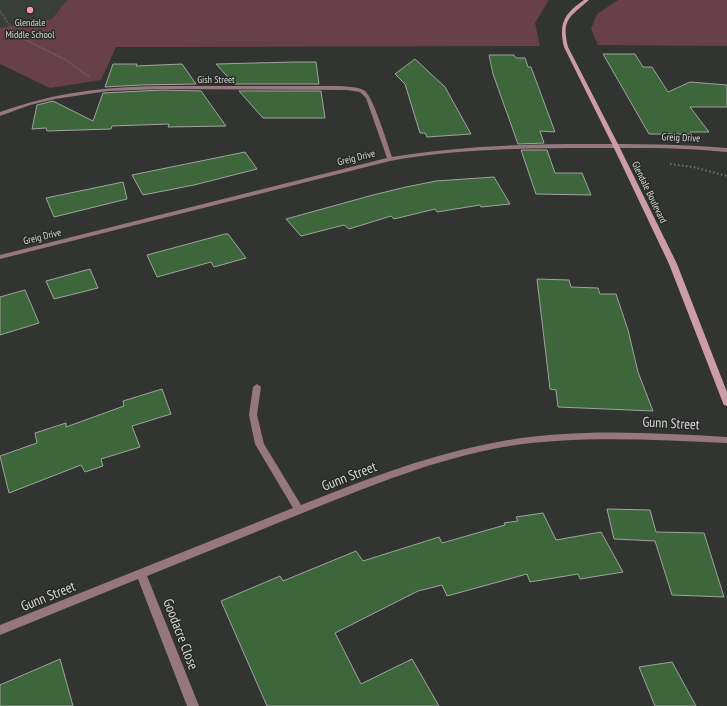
<svg xmlns="http://www.w3.org/2000/svg" width="727" height="706" viewBox="0 0 727 706" font-family="'PT Sans Narrow',sans-serif">
	<style>
		.built { fill: #383e38 }
		.green { fill: #684049 }
		.building { fill: #3d673b; stroke: #a1a3a1 }
		.lines { fill: none; stroke-linecap: round; stroke-linejoin: round }
		.path-far1 { stroke: #717371; stroke-width: 1.5; stroke-dasharray: 1 1.5; stroke-linecap: butt }
		.path { stroke: #717371; stroke-width: 2; stroke-dasharray: 1.5 2.5; stroke-linecap: butt }
		.street { fill: #95777d; fill-rule: evenodd }
		.secondary { fill: #cc9da6; fill-rule: evenodd }
		.poi-dot { fill: #f29aad; stroke: #282a28; stroke-width: 1.5 }
		.labels { text-anchor: middle; stroke-width: 3; stroke-linejoin: round; paint-order: stroke }
		.far-poi-label { font-size: 10px; fill: #d7d8d7; stroke: #282a28 }
		.far-street-label { font-size: 10px; fill: #d7d8d7; stroke: #282a28 }
		.near-street-label { font-size: 14px; fill: #d7d8d7; stroke: #282a28 }
	</style>
	<rect width="100%" height="100%" fill="#323432"/>
	<!-- built -->
	<path class="built" d="M0 0H67L53 19 0 28Z"/>
	<!-- green -->
	<g class="green">
		<path d="M67 0H549L535 23 540 46 116 47 101 80 50 88 0 64V28L52 19Z"/>
		<path d="M618 0H727V46L598 45 591 29 597 14Z"/>
	</g>
	<!-- building -->
	<g class="building">
		<path d="M603 54H635L643 67H652L668 92 690 82 727 85V107H690L709 132H690L692 134H649Z"/>
		<path d="M489 55H514L516 58H525L528 67H531L555 132 540 131 544 143 518 144 493 74Z"/>
		<path d="M415 59 445 87 471 134 427 137 425 133H420L405 84 395 74Z"/>
		<path d="M294 62H316L319 84H234L216 64Z"/>
		<path d="M113 64H137L136 66 182 64 196 84 140 85 105 87Z"/>
		<path d="M162 90 201 91 226 126 168 127 169 124 112 126 111 129 47 131 46 128 32 129 37 105 53 101 93 121 103 93Z"/>
		<path d="M239 91H321L325 118H263Z"/>
		<path d="M521 150H547L555 173H582L591 195 536 194Z"/>
		<path d="M245 152 257 169 194 185 143 195 132 175Z"/>
		<path d="M494 177 510 204 481 207 480 205 437 212 435 209 394 219 391 216 349 229 344 225 301 236 286 219 373 195 406 187 436 181Z"/>
		<path d="M123 182 127 199 54 217 46 198Z"/>
		<path d="M225 234H228L246 258 214 267 211 262 157 277 147 255Z"/>
		<path d="M90 269 98 288 54 299 46 281Z"/>
		<path d="M537 279 569 280 571 287 598 288 600 294H616L628 330 638 372 653 411 558 407 556 390 550 389Z"/>
		<path d="M25 290 39 323 0 335V297Z"/>
		<path d="M162 389 171 414 132 426 140 447 101 459 103 466 85 472 81 465 9 493 0 456 37 443 35 433 66 423V427L124 406 123 401Z"/>
		<path d="M607 509 650 510 656 532 704 533 724 597 672 595 655 541 614 539Z"/>
		<path d="M543 513 556 540 601 532 623 572 580 579 578 574 530 582 527 574 447 596 442 585 418 591 335 633 361 684 412 659 439 706H267L221 601 280 576 283 581 356 551 363 561 439 537 442 543 505 525 504 523 518 521 516 517Z"/>
		<path d="M60 659 73 706H0V685Z"/>
		<path d="M672 662 696 706H655L639 667Z"/>
	</g>
	<g class="lines">
		<!-- path-far1 -->
		<path class="path-far1" d="M0 11 16 35 66 60 89 77"/>
		<!-- path -->
		<path class="path" d="M670 164 693 167 727 176"/>
		<!-- street -->
		<g class="street">
			<path d="M162 86H331C339 86 358 86 365 91 374 99 387 143 392 157 458 146 523 144 590 144 636 144 681 144 727 148V152C681 147 636 148 590 148 523 148 457 149 390 161L0 259V255L387 158 366 98 360 92 347 90 162 89 108 91 55 99 30 105 0 116V112C57 92 102 87 162 86Z"/>
			<path d="M257 384 261 387 257 415 264 444 301 505C367 479 433 453 503 441 577 428 653 433 727 437V443C653 440 577 435 503 447 436 459 373 485 310 510 256 532 201 554 147 576L199 706H187L138 579 0 635V625L293 508 255 444 249 415 253 387Z"/>
		</g>
		<!-- secondary -->
		<path class="secondary" d="M584 0H589C570 17 561 19 568 47L619 146 677 264 727 392V406L724 405 723 403 669 264 613 146 564 47C558 23 565 13 584 0Z"/>
	</g>
	<!-- markers -->
	<circle class="poi-dot" cx="30" cy="10" r="4"/>
	<g class="labels">
		<!-- far-poi labels -->
		<g class="far-poi-label">
			<text x="30" y="26">Glendale<tspan x="30" dy="12">Middle School</tspan></text>
		</g>
		<!-- far-street labels -->
		<g class="far-street-label">
			<text x="216" y="83">Gish Street</text>
			<text transform="translate(681 137) rotate(2)" y="4">Greig Drive</text>
			<text transform="translate(356 157) rotate(-14)" y="4">Greig Drive</text>
			<text transform="translate(650 192) rotate(64)" y="4">Glendale Boulevard</text>
			<text transform="translate(42 236) rotate(-14)" y="4">Greig Drive</text>
		</g>
		<!-- near-street labels -->
		<g class="near-street-label">
			<text transform="translate(671 423) rotate(3)" y="5">Gunn Street</text>
			<text transform="translate(349 476) rotate(-21)" y="5">Gunn Street</text>
			<text transform="translate(48 596) rotate(-22)" y="5">Gunn Street</text>
			<text transform="translate(181 634) rotate(69)" y="5">Goodacre Close</text>
		</g>
	</g>
</svg>
